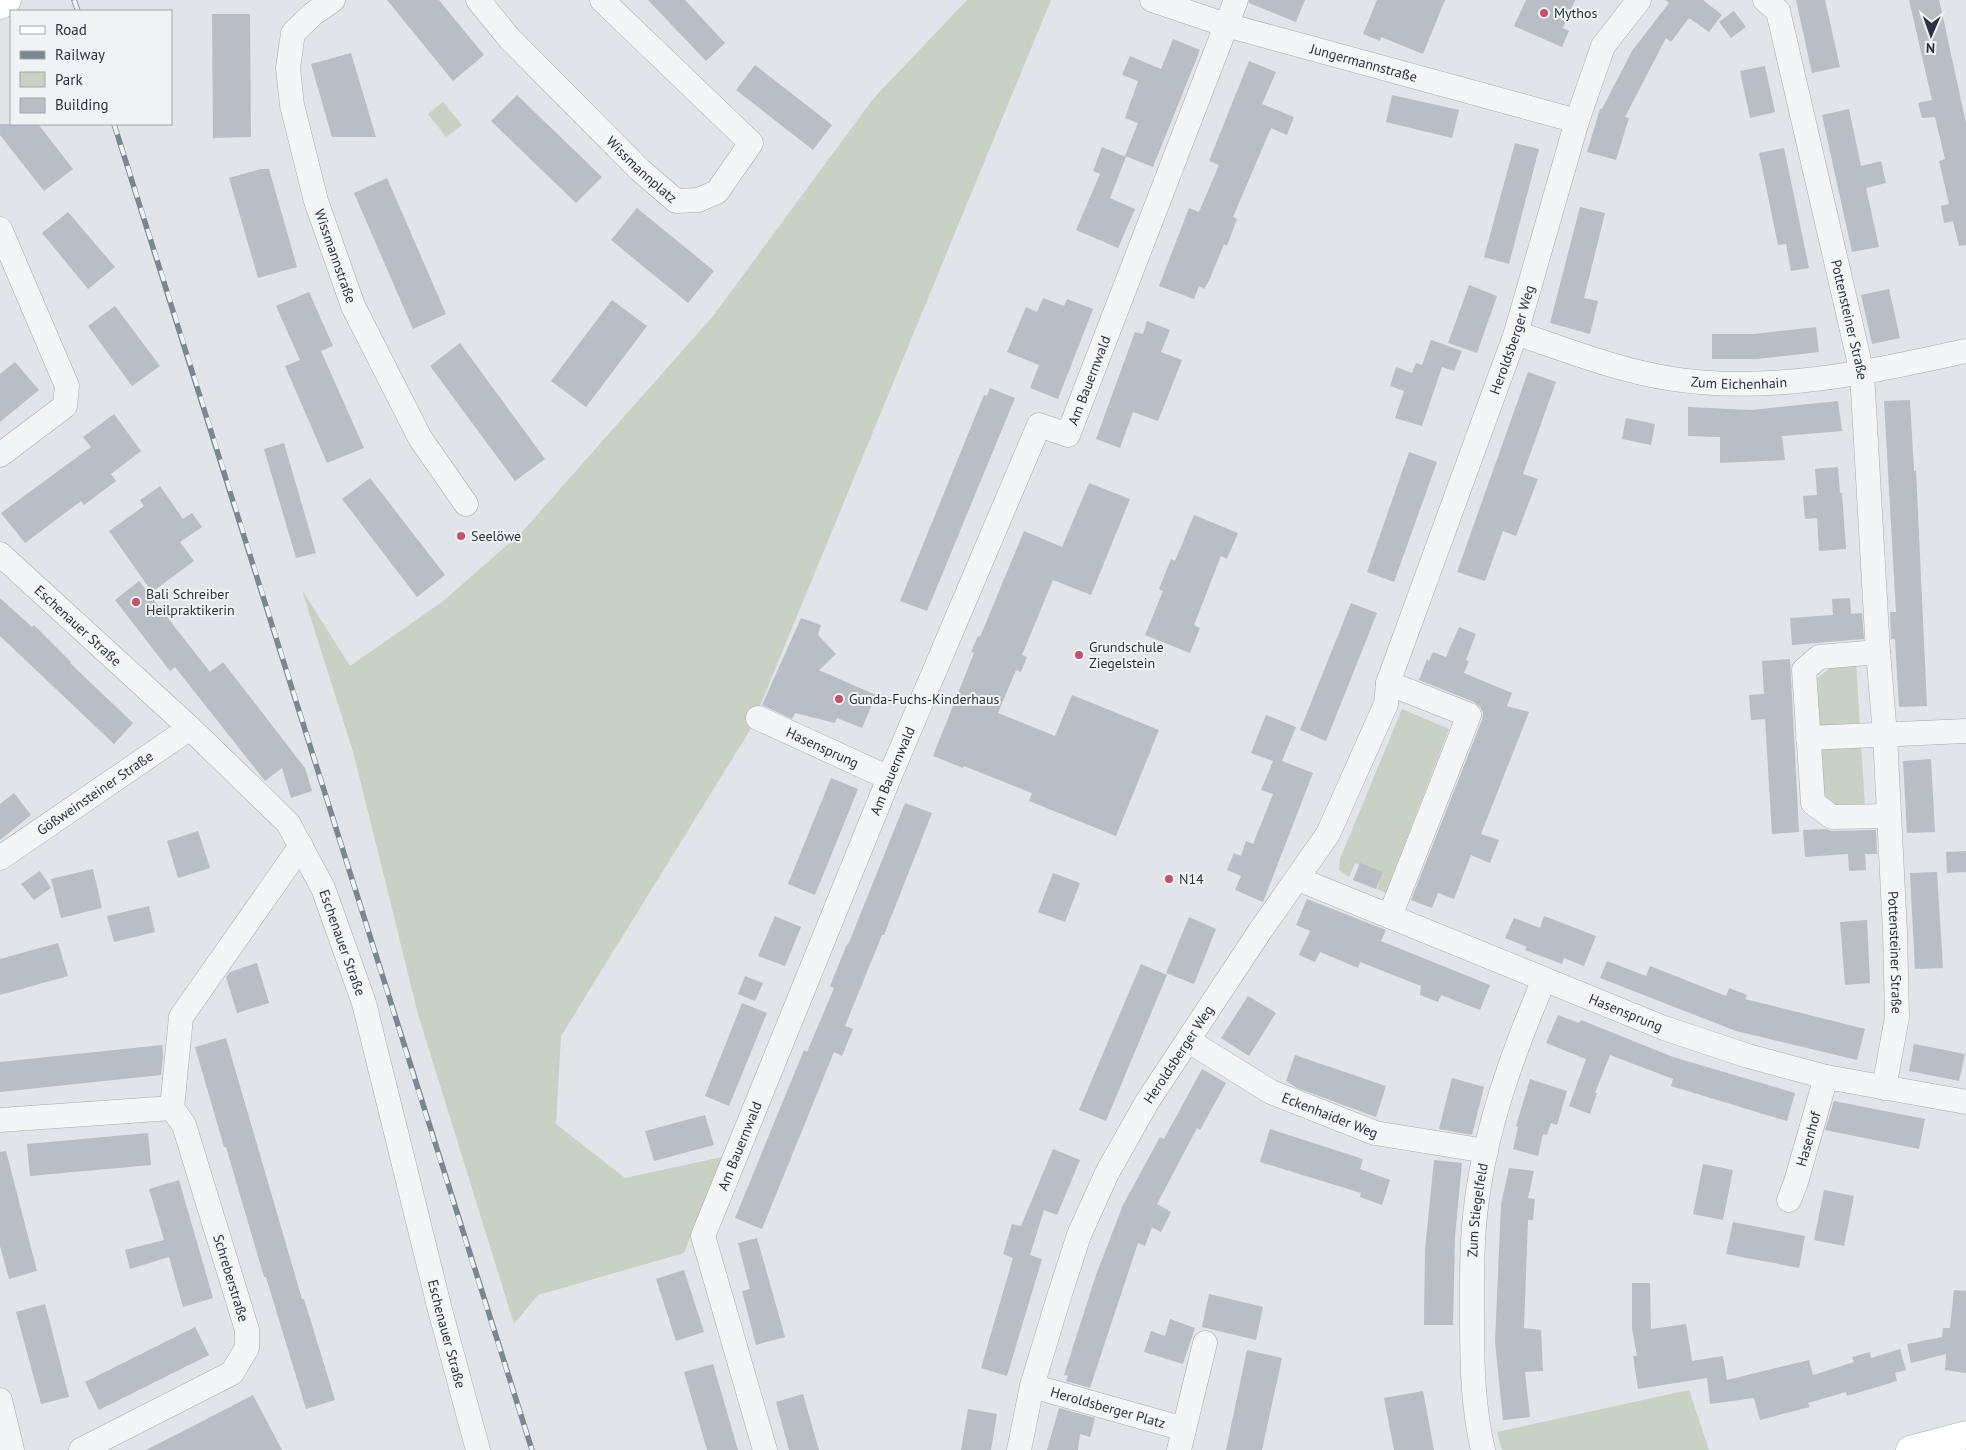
<svg xmlns="http://www.w3.org/2000/svg" width="1966" height="1450" viewBox="0 0 1966 1450" font-family="'PT Sans',sans-serif">
	<style>
		.green { fill: #c8d1c3 }
		.building { fill: #b9bec4 }
		.lines { fill: none; stroke-linecap: round; stroke-linejoin: round }
		.street-casing { stroke: #a7abb2; stroke-width: 25 }
		.secondary-casing { stroke: #a7abb2; stroke-width: 29 }
		.primary-casing { stroke: #a1aab3; stroke-width: 29 }
		.street { stroke: #f3f5f7; stroke-width: 24 }
		.secondary { stroke: #fff; stroke-width: 28 }
		.primary { stroke: #fff; stroke-width: 28 }
		.rail-casing { stroke: #7c8590; stroke-width: 5.5 }
		.rail { stroke: #f0f3f6; stroke-width: 4; stroke-dasharray: 11; stroke-linecap: butt }
		.poi-dot { fill: #c2516b; stroke: #f0f3f6; stroke-width: 2 }
		.labels { text-anchor: middle; stroke-width: 4; stroke-linejoin: round; paint-order: stroke }
		.poi-label { font-size: 14px; fill: #2b333e; stroke: #f0f3f6; text-anchor: start }
		.street-label { font-size: 14px; fill: #2b333e; stroke: #f0f3f6 }
	</style>
	<rect width="100%" height="100%" fill="#e1e4e8"/>
	<!-- green -->
	<g class="green">
		<path d="M967 0H1051L750 730 561 1036 556 1124 625 1178 722 1157 684 1253 538 1295 514 1324 418 1014 354 755 302 590 350 666 442 602 522 532 713 316 873 99Z"/>
		<path d="M443 102 462 125 446 137 428 114Z"/>
		<path d="M1856 661 1860 728 1824 731 1815 722 1813 681 1838 662Z"/>
		<path d="M1402 709 1449 729 1386 893 1377 889 1382 874 1355 863 1349 877 1339 870 1340 859Z"/>
		<path d="M1861 744 1865 808H1833L1819 796 1817 758 1826 745Z"/>
		<path d="M1689 1390 1709 1450H1502L1497 1432Z"/>
	</g>
	<!-- building -->
	<g class="building">
		<path d="M387 0H439L484 55 453 81Z"/>
		<path d="M648 0H685L725 43 706 61Z"/>
		<path d="M1249 0H1305L1296 22 1249 3Z"/>
		<path d="M1377 0H1445L1423 54 1381 37 1380 41 1363 34Z"/>
		<path d="M1526 0H1575L1563 28 1569 31 1562 47 1514 26Z"/>
		<path d="M1665 0H1703L1722 15 1709 32 1689 18 1671 42 1666 38 1625 117 1629 118 1616 160 1587 152 1600 109H1602L1632 51 1669 3Z"/>
		<path d="M1796 0H1825L1840 67 1812 73Z"/>
		<path d="M1909 0H1939L1941 8 1966 123V245L1959 246 1953 221 1944 223 1941 206 1949 204 1939 161 1945 159 1935 117 1922 118 1918 103 1932 100Z"/>
		<path d="M1734 11 1746 27 1731 38 1719 22Z"/>
		<path d="M212 14H250L251 137 213 138Z"/>
		<path d="M1173 39 1200 50 1153 167 1125 156 1138 123 1125 118 1138 81 1122 75 1130 56 1161 69Z"/>
		<path d="M351 53 365 100 376 137H332L311 64Z"/>
		<path d="M1249 61 1276 72 1262 104 1294 117 1287 135 1271 128 1233 217 1237 219 1227 246 1224 244 1209 281 1204 289 1199 286 1194 299 1159 286 1189 208 1199 212 1219 165 1209 161Z"/>
		<path d="M755 65 832 125 813 150 736 90Z"/>
		<path d="M1765 66 1775 112 1750 118 1740 71Z"/>
		<path d="M517 95 602 177 576 203 491 121Z"/>
		<path d="M1392 95 1459 110 1452 138 1386 122Z"/>
		<path d="M1849 109 1861 166 1881 161 1886 183 1866 188 1879 247 1852 252 1822 115Z"/>
		<path d="M0 124H38L73 169 44 191 0 135Z"/>
		<path d="M1515 143 1539 149 1509 264 1484 257Z"/>
		<path d="M1102 147 1126 157 1110 198 1135 209 1118 248 1076 230 1100 174 1093 171Z"/>
		<path d="M1784 148 1809 268 1791 271 1786 244 1778 245 1759 153Z"/>
		<path d="M261 169H269L297 267 258 278 229 178Z"/>
		<path d="M387 178 446 314 413 329 354 193Z"/>
		<path d="M1580 207 1605 213 1584 298 1598 301 1590 334 1550 323Z"/>
		<path d="M637 208 714 271 688 303 611 240Z"/>
		<path d="M68 212 115 267 88 289 42 233Z"/>
		<path d="M1469 285 1497 296 1477 353 1448 343Z"/>
		<path d="M1889 289 1900 338 1872 344 1861 295Z"/>
		<path d="M309 292 333 346 321 351 364 448 327 463 285 366 300 360 276 306Z"/>
		<path d="M1043 298 1064 306 1067 299 1093 309 1058 399 1030 388 1039 365 1007 352 1026 307 1037 312Z"/>
		<path d="M612 300 647 326 586 407 551 381Z"/>
		<path d="M115 306 160 366 132 386 88 326Z"/>
		<path d="M1147 321 1170 330 1161 352 1182 360 1158 421 1133 412 1120 448 1096 439 1135 332 1143 334Z"/>
		<path d="M1816 327 1819 352 1757 359H1712V334H1754Z"/>
		<path d="M1431 340 1462 351 1454 371 1442 367 1422 426 1395 418 1404 391 1390 386 1396 367 1412 373 1416 363 1422 365Z"/>
		<path d="M460 343 545 459 515 481 430 366Z"/>
		<path d="M15 362 39 390 0 422V374Z"/>
		<path d="M1528 372 1556 382 1523 474 1538 479 1516 536 1503 531 1485 581 1457 572Z"/>
		<path d="M990 388 1015 398 927 611 900 601 984 395 987 396Z"/>
		<path d="M1910 400 1914 471 1916 470 1927 706 1899 707 1895 639H1891L1890 612H1896L1884 401Z"/>
		<path d="M1838 401 1842 431 1782 436 1785 460 1720 463V437L1688 436V407L1751 410Z"/>
		<path d="M114 414 141 451 111 474 116 481 84 505 81 501 25 543 1 513 91 447 83 437Z"/>
		<path d="M1626 418 1655 424 1651 445 1622 439Z"/>
		<path d="M284 443 316 553 296 558 264 449Z"/>
		<path d="M1409 452 1437 462 1394 582 1367 572Z"/>
		<path d="M1838 467 1840 493H1842L1846 549 1819 551 1817 518 1805 519 1803 496 1817 495 1815 469Z"/>
		<path d="M370 478 445 575 417 597 342 499Z"/>
		<path d="M1089 483 1130 499 1091 595 1053 580 1022 655 1027 657 1021 672 1016 670 998 713 1055 736 1072 695 1159 730 1116 836 1029 801 1032 793 964 766 963 768 933 756 974 653 971 652 978 636 980 637 1024 531 1062 547Z"/>
		<path d="M160 486 183 519 192 513 202 527 180 542 194 561 152 592 109 531 144 506 140 500Z"/>
		<path d="M1194 515 1238 533 1227 559 1221 556 1194 625 1200 628 1190 653 1145 635 1163 591 1159 589 1171 559 1175 561Z"/>
		<path d="M139 581 210 672 223 662 305 768 312 791 291 798 282 768 265 781 175 667 170 671 115 600Z"/>
		<path d="M0 598 32 627 34 625 71 662 70 663 133 723 114 744 0 636Z"/>
		<path d="M1850 598 1851 614 1862 613 1864 639 1792 645 1790 618 1833 615 1832 599Z"/>
		<path d="M1351 603 1377 613 1326 741 1300 730Z"/>
		<path d="M801 618 821 625 818 635 836 654 819 670 876 695 862 728 837 718 835 723 795 713 792 719 762 705Z"/>
		<path d="M1459 627 1476 634 1466 660 1469 661 1464 673 1512 693 1507 706 1529 712 1481 834 1499 840 1490 863 1471 855 1454 899 1438 893 1432 908 1411 900 1482 720 1483 713 1480 707 1474 702 1419 680 1427 659 1429 661 1433 652 1446 657Z"/>
		<path d="M1790 659 1799 832 1772 834 1765 719 1751 720 1749 695 1764 694 1762 661Z"/>
		<path d="M1266 715 1296 727 1282 761 1313 773 1263 902 1235 890 1241 876 1227 870 1234 853 1241 856 1246 841 1253 844 1273 794 1261 790 1273 761 1251 753Z"/>
		<path d="M1931 759 1935 832 1907 833 1903 761Z"/>
		<path d="M831 778 858 789 815 895 788 884Z"/>
		<path d="M14 793 31 815 0 840V804Z"/>
		<path d="M905 803 932 813 884 935H882L845 1026 853 1029 842 1056 834 1052 762 1229 735 1218 804 1050 807 1052 834 988 830 986 847 944 848 945Z"/>
		<path d="M1826 829 1832 831 1876 830 1877 854H1865L1866 870 1849 871 1848 854 1805 857 1803 830Z"/>
		<path d="M198 831 210 868 178 878 167 841Z"/>
		<path d="M1966 851V872L1947 873 1946 852Z"/>
		<path d="M1360 863 1383 872 1376 889 1353 880Z"/>
		<path d="M93 869 102 908 61 918 51 879Z"/>
		<path d="M40 871 51 888 34 900 21 884Z"/>
		<path d="M1937 872 1943 968 1915 969 1910 873Z"/>
		<path d="M1053 873 1080 883 1065 922 1038 912Z"/>
		<path d="M1307 899 1386 930 1381 941 1490 985 1480 1010 1441 995 1438 1002 1420 995 1421 986 1360 962 1358 968 1320 952 1315 962 1299 955 1310 931 1296 925Z"/>
		<path d="M149 906 155 932 114 942 107 916Z"/>
		<path d="M775 916 801 927 785 966 758 956Z"/>
		<path d="M1544 916 1596 936 1584 966 1564 958 1562 964 1525 950 1527 947 1505 938 1514 918 1540 928Z"/>
		<path d="M1189 917 1216 929 1194 984 1166 973Z"/>
		<path d="M1867 920 1870 983 1845 985 1840 922Z"/>
		<path d="M58 943 68 976 0 995V959Z"/>
		<path d="M1607 961 1646 976 1650 966 1726 996 1729 988 1747 995 1745 999 1865 1029 1857 1060 1736 1031 1600 978Z"/>
		<path d="M257 963 269 1003 237 1013 226 977 230 972Z"/>
		<path d="M1141 964 1167 975 1106 1121 1079 1110Z"/>
		<path d="M745 976 763 983 755 1001 738 994Z"/>
		<path d="M1248 996 1276 1013 1249 1056 1221 1038Z"/>
		<path d="M742 1003 767 1013 729 1106 705 1096Z"/>
		<path d="M1558 1015 1579 1023 1581 1020 1673 1057 1795 1093 1787 1121 1671 1086 1673 1079 1610 1055 1595 1093H1597L1590 1114 1569 1106 1586 1059 1546 1043Z"/>
		<path d="M226 1038 302 1299H304L335 1400 306 1409 266 1277H264L226 1147H224L195 1047Z"/>
		<path d="M1914 1044 1965 1054 1959 1081 1909 1071Z"/>
		<path d="M162 1045 163 1057 161 1075 0 1092V1062Z"/>
		<path d="M1295 1055 1386 1086 1376 1117 1297 1088 1286 1081Z"/>
		<path d="M1202 1069 1226 1083 1200 1130 1197 1128 1157 1204 1171 1212 1161 1232 1152 1227 1145 1246 1138 1243 1090 1388 1066 1381 1068 1376 1064 1375 1096 1275 1123 1205 1160 1137 1164 1139Z"/>
		<path d="M1452 1078 1484 1087 1472 1135 1439 1129Z"/>
		<path d="M1530 1079 1567 1091 1557 1125 1551 1123 1547 1135 1543 1134 1538 1156 1513 1149 1518 1127 1516 1126Z"/>
		<path d="M1834 1101 1925 1119 1919 1149 1825 1130Z"/>
		<path d="M705 1115 714 1145 654 1161 645 1131Z"/>
		<path d="M1270 1129 1363 1159 1360 1169 1390 1180 1382 1205 1360 1197 1361 1193 1260 1162Z"/>
		<path d="M148 1133 151 1165 30 1176 27 1144Z"/>
		<path d="M1053 1149 1080 1160 1057 1215 1044 1210 1030 1255 1042 1259 1007 1376 981 1368 1013 1258 1003 1254 1012 1224 1021 1226Z"/>
		<path d="M6 1151 37 1271 9 1279 0 1246V1152Z"/>
		<path d="M1434 1160 1462 1163 1455 1236 1453 1325H1424L1425 1249Z"/>
		<path d="M1703 1164 1733 1170 1723 1220 1693 1214Z"/>
		<path d="M1509 1168 1534 1171 1528 1198 1535 1199 1533 1220H1528L1524 1328 1541 1330 1543 1371 1525 1372 1530 1417 1503 1420 1495 1342 1501 1204Z"/>
		<path d="M179 1180 213 1298 183 1307 169 1257 130 1269 125 1250 164 1240 149 1189Z"/>
		<path d="M1824 1190 1854 1196 1844 1246 1814 1240Z"/>
		<path d="M1733 1222 1805 1236 1799 1268 1726 1254Z"/>
		<path d="M757 1238 785 1337 756 1345 742 1291 750 1289 738 1243Z"/>
		<path d="M684 1270 704 1332 676 1341 656 1279Z"/>
		<path d="M1632 1283H1650L1651 1329 1686 1324 1692 1361 1723 1356 1727 1380 1809 1360 1813 1375 1854 1362 1852 1357 1870 1352 1871 1358 1900 1349 1906 1370 1895 1373 1897 1381 1847 1396 1846 1392 1808 1403 1810 1407 1760 1420 1754 1398 1710 1404 1707 1378 1638 1389 1633 1356H1637L1632 1328Z"/>
		<path d="M1954 1290 1966 1291V1373L1945 1370 1946 1354 1911 1363 1907 1344 1942 1337 1943 1328H1950Z"/>
		<path d="M1209 1294 1263 1307 1256 1340 1202 1327Z"/>
		<path d="M45 1304 69 1397 41 1404 16 1312Z"/>
		<path d="M1170 1319 1195 1328 1183 1364 1144 1352 1151 1331 1165 1336Z"/>
		<path d="M195 1327 209 1355 99 1410 85 1382Z"/>
		<path d="M1247 1350 1282 1358 1262 1450H1226Z"/>
		<path d="M713 1364 727 1412 738 1450H707L684 1372Z"/>
		<path d="M1423 1391 1434 1450H1394L1384 1398Z"/>
		<path d="M803 1394 810 1419 819 1450H789L776 1402Z"/>
		<path d="M253 1395 282 1450H146L195 1425Z"/>
		<path d="M1059 1408 1095 1418 1090 1437 1080 1434 1078 1450H1047Z"/>
		<path d="M968 1409 997 1414 991 1450H961Z"/>
	</g>
	<g class="lines">
		<!-- street casing -->
		<g class="street-casing">
			<g id="street">
				<path id="s1" d="M333 0 313 14 293 33 288 68 292 105 316 201 353 306 420 438 466 504"/>
				<path id="s2" d="M478 0 510 39 640 170 676 201 698 200 717 192 751 143 602 0"/>
				<path id="s3" d="M1152 0 1226 25 1577 121"/>
				<path id="s4" d="M1765 0 1778 11 1862 373 1878 652 1885 735 1895 932 1897 1017 1884 1088"/>
				<path d="M0 229 67 386 65 406 0 455"/>
				<path id="s5" d="M1516 333C1567 350 1619 371 1673 379 1771 394 1870 372 1966 351"/>
				<path id="s6" d="M0 554 190 728 288 823 323 888 364 1003 440 1310 478 1450"/>
				<path d="M1878 652 1819 657 1804 670 1813 803 1832 817 1889 816"/>
				<path d="M1388 683 1469 715 1390 916"/>
				<path id="s7" d="M758 718 889 778"/>
				<path d="M1808 738 1966 731"/>
				<path id="s8" d="M0 858 190 728"/>
				<path id="s9" d="M1298 879 1664 1028 1748 1056 1826 1077 1966 1102"/>
				<path id="s10" d="M1189 1041 1271 1092 1375 1133 1486 1151"/>
				<path d="M0 1120 172 1108"/>
				<path id="s11" d="M1789 1200 1796 1182 1826 1077"/>
				<path id="s12" d="M1032 1386 1184 1429"/>
				<path d="M0 1400 12 1450"/>
				<path d="M81 1450 232 1373 247 1348V1330L184 1125 172 1108 181 1017 301 846"/>
				<path id="s13" d="M765 1450 703 1236 889 778 1039 425 1068 435 1236 0"/>
				<path id="s14" d="M1019 1450 1032 1386 1058 1300 1079 1235 1107 1173 1147 1102 1260 931 1328 834 1386 704 1388 683 1516 333 1577 121 1603 46 1639 0"/>
				<path d="M1179 1450 1205 1343"/>
				<path id="s15" d="M1483 1450C1473 1408 1472 1364 1472 1322 1472 1287 1471 1251 1475 1216 1483 1135 1512 1054 1544 980"/>
			</g>
		</g>
		<!-- secondary casing -->
		<g class="secondary-casing">
			<path id="secondary" d="M1910 1450 1966 1435"/>
		</g>
		<!-- primary casing -->
		<g class="primary-casing">
			<path id="primary" d="M0 5 7 0"/>
		</g>
		<!-- street -->
		<use href="#street" class="street"/>
		<!-- secondary -->
		<use href="#secondary" class="secondary"/>
		<!-- primary -->
		<use href="#primary" class="primary"/>
		<!-- rail casing -->
		<g class="rail-casing">
			<g id="rail">
				<path d="M74 0 78 11"/>
				<path d="M114 124C255 565 391 1008 532 1450"/>
			</g>
		</g>
		<!-- rail -->
		<use href="#rail" class="rail"/>
	</g>
	<!-- markers -->
	<g class="poi-dot">
		<circle cx="1544" cy="13" r="5"/>
		<circle cx="461" cy="536" r="5"/>
		<circle cx="136" cy="602" r="5"/>
		<circle cx="1079" cy="655" r="5"/>
		<circle cx="839" cy="699" r="5"/>
		<circle cx="1169" cy="879" r="5"/>
	</g>
	<g class="labels">
		<!-- poi labels -->
		<g class="poi-label">
			<text x="1554" y="18">Mythos</text>
			<text x="471" y="541">Seelöwe</text>
			<text x="146" y="599">Bali Schreiber<tspan x="146" dy="16">Heilpraktikerin</tspan></text>
			<text x="1089" y="652">Grundschule<tspan x="1089" dy="16">Ziegelstein</tspan></text>
			<text x="849" y="704">Gunda-Fuchs-Kinderhaus</text>
			<text x="1179" y="884">N14</text>
		</g>
		<!-- street labels -->
		<g class="street-label">
			<text dy="5" stroke="none"><textPath href="#s3" startOffset="221">Jungermannstraße</textPath></text>
			<text dy="5" stroke="none"><textPath href="#s2" startOffset="236">Wissmannplatz</textPath></text>
			<text dy="5" stroke="none"><textPath href="#s1" startOffset="282">Wissmannstraße</textPath></text>
			<text dy="5" stroke="none"><textPath href="#s4" startOffset="334">Pottensteiner Straße</textPath></text>
			<text dy="5" stroke="none"><textPath href="#s14" startOffset="1225">Heroldsberger Weg</textPath></text>
			<text dy="5" stroke="none"><textPath href="#s13" startOffset="1190">Am Bauernwald</textPath></text>
			<text dy="5" stroke="none"><textPath href="#s5" startOffset="230">Zum Eichenhain</textPath></text>
			<text dy="5" stroke="none"><textPath href="#s6" startOffset="106">Eschenauer Straße</textPath></text>
			<text dy="5" stroke="none"><textPath href="#s7" startOffset="71">Hasensprung</textPath></text>
			<text dy="5" stroke="none"><textPath href="#s13" startOffset="725">Am Bauernwald</textPath></text>
			<text dy="5" stroke="none"><textPath href="#s8" startOffset="115">Gößweinsteiner Straße</textPath></text>
			<text dy="5" stroke="none"><textPath href="#s6" startOffset="526">Eschenauer Straße</textPath></text>
			<text dy="5" stroke="none"><textPath href="#s4" startOffset="969">Pottensteiner Straße</textPath></text>
			<text dy="5" stroke="none"><textPath href="#s9" startOffset="354">Hasensprung</textPath></text>
			<text dy="5" stroke="none"><textPath href="#s14" startOffset="430">Heroldsberger Weg</textPath></text>
			<text dy="5" stroke="none"><textPath href="#s10" startOffset="160">Eckenhaider Weg</textPath></text>
			<text dy="5" stroke="none"><textPath href="#s11" startOffset="64">Hasenhof</textPath></text>
			<text dy="5" stroke="none"><textPath href="#s13" startOffset="320">Am Bauernwald</textPath></text>
			<text dy="5" stroke="none"><textPath href="#s15" startOffset="241">Zum Stiegelfeld</textPath></text>
			<text transform="translate(231 1278) rotate(73)" y="5">Schreberstraße</text>
			<text dy="5" stroke="none"><textPath href="#s6" startOffset="931">Eschenauer Straße</textPath></text>
			<text dy="5" stroke="none"><textPath href="#s12" startOffset="79">Heroldsberger Platz</textPath></text>
		</g>
	</g>
	<!-- legend -->
	<rect x="10" y="10" width="162" height="115" fill="#f0f3f6" stroke="#a1a6ac"/>
	<rect x="20" y="26" width="25" height="8" fill="#ffffff" stroke="#a1a6ac"/>
	<text x="55" y="35" font-size="15" fill="#2b333e">Road</text>
	<rect x="20" y="51" width="25" height="8" fill="#7c8590" stroke="#a1a6ac"/>
	<text x="55" y="60" font-size="15" fill="#2b333e">Railway</text>
	<rect x="20" y="72" width="25" height="15" fill="#c8d1c3" stroke="#a1a6ac"/>
	<text x="55" y="85" font-size="15" fill="#2b333e">Park</text>
	<rect x="20" y="98" width="25" height="15" fill="#b9bec4" stroke="#a1a6ac"/>
	<text x="55" y="110" font-size="15" fill="#2b333e">Building</text>
	<!-- north arrow -->
	<g transform="translate(1931 35) rotate(182)" stroke="#f0f3f6" stroke-width="4" paint-order="stroke">
	<path d="M0-4L9 19L0 12L-9 19Z" fill="#2b333e"/>
	<text y="-8" font-size="14" font-weight="bold" text-anchor="middle" fill="#2b333e">N</text>
	</g>
</svg>
